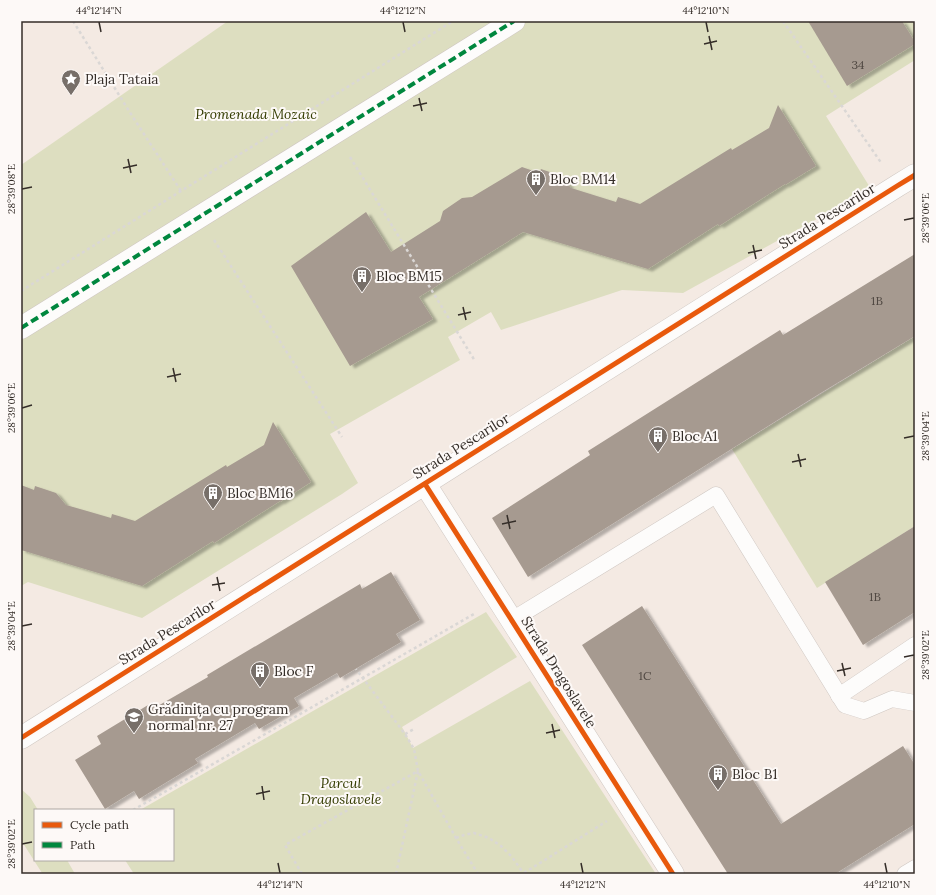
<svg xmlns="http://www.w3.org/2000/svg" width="936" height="895" viewBox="0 0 936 895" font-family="Lora,serif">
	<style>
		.green { fill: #dddec0 }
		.building { fill: #a69a90; filter: url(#shadow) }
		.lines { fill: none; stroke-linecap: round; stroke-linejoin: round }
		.lane-casing { stroke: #cfc7c2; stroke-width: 17 }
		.street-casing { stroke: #cfc7c2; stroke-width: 23 }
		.path { stroke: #dad7d5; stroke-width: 2.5; stroke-dasharray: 3 3; stroke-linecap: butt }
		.lane { stroke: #fdfcfb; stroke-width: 16 }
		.street { stroke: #fdfcfb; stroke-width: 22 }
		.quiet { stroke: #00873e; stroke-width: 4; stroke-dasharray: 8 4; stroke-linecap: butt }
		.cycleway-casing { stroke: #fdf9f7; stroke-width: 8 }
		.cycleway { stroke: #e8590c; stroke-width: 5 }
		.ticks { fill: none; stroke: #342d28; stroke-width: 1.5 }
		.labels { text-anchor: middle; stroke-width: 4; stroke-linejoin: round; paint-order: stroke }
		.number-label { font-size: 12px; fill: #504842 }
		.poi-label { font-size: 14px; fill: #342d28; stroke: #fdf9f7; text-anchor: start }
		.park-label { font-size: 14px; font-style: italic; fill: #343c00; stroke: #fdf9f7 }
		.street-label { font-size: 14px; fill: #342d28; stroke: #fdf9f7 }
		.neatline { fill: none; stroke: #342d28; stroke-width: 1.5 }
		.ticks-label { font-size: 10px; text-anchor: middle; fill: #342d28 }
	</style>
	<defs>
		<filter id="shadow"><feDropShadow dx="4.5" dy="2.5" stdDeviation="1" flood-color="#0004"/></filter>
	</defs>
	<rect width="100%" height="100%" fill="#f4eae3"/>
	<!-- green -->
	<g class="green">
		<path d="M228 21H915V60L826 116 871 189 683 293 622 290 501 330 491 312 448 337 460 360 330 434 358 483 342 494 142 618 28 582 21 586V165Z"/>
		<path d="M915 336V526L817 588 732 449Z"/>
		<path d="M486 612 517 657 402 727 413 748 530 681 656 874H134L125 860H173V810H140Z"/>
		<path d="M21 789 30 797 38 810H35V860H67L75 874H41L42 873 21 840Z"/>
	</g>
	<!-- building -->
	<g class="building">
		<path d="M808 21H902L915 42V44L847 86Z"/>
		<path d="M778 105 816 166 785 185V184L719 226 718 224 648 269 523 232 419 297 433 319 350 366 291 266 366 212 391 252 440 221 443 211 462 198 472 197 522 167 539 173 541 169 561 176 571 188 616 202 618 197 640 204 731 148 732 150 769 128Z"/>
		<path d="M915 254V336L819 394 528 577 492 518 590 455 588 451 780 330 783 335Z"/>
		<path d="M273 422 311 482 280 502V501L214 543 213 541 142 586 21 550V485L34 490 35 486 56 493 66 505 87 511 111 518 112 514 135 521 226 465 227 467 264 445Z"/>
		<path d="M915 526V612L863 645 825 582Z"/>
		<path d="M391 572 420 620 396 634 401 642 340 678 337 673 294 698 299 706 259 729 255 723 195 759 198 763 139 799 134 791 105 809 75 760 101 744 97 736 153 702 156 707 208 677 207 675 360 584 362 589Z"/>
		<path d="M642 606 781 824 903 746 915 765V824L835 874H728L582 645Z"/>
	</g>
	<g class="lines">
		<!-- lane casing -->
		<g class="lane-casing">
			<g id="lane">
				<path d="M512 620 716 495 845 705 864 711 892 699 915 703"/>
				<path d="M839 696 915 645"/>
				<path d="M905 874 915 868"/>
			</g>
		</g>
		<!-- street casing -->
		<g class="street-casing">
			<g id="street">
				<path d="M21 328 514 21"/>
				<path d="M425 484 673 874"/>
				<path d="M21 738 897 186 915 175"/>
			</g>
		</g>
		<!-- path -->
		<g class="path">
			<path d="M73 21 129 111 181 191"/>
			<path d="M783 21 882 164"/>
			<path d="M350 157 475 361"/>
			<path d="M214 240 342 437"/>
			<path d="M21 291 453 21"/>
			<path d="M405 734 414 729"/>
			<path d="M133 810 474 614"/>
			<path d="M456 838 464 835 474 833 489 838 501 846 512 857 524 874"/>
			<path d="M524 873 607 821"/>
			<path d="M302 874 285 845 418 771 414 749 405 734 356 669"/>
			<path d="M396 874 418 771 456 838 478 874"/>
		</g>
		<!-- lane -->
		<use href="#lane" class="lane"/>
		<!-- street -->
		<use href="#street" class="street"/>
		<!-- quiet -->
		<path class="quiet" d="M21 328 514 21"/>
		<!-- cycleway casing -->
		<g class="cycleway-casing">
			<g id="cycleway">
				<path d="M425 484 673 874"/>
				<path d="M21 738 897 186 915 175"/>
			</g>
		</g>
		<!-- cycleway -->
		<use href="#cycleway" class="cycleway"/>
	</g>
	<!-- ticks -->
	<path class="ticks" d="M99 22 101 32M403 22 405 32M706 22 708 32M709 36 712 50M704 44 717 41M419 98 422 111M413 106 427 103M128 159 131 173M123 168 137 165M22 189 32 187M904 220 914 218M753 245 756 259M748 253 762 250M463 307 466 320M458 315 471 312M173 368 176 382M167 377 181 374M22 408 32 405M904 438 914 436M798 454 801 467M792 462 806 459M507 515 510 529M502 524 516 521M217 577 220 591M212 585 225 583M22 626 32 624M904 657 914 655M842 663 845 676M837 671 851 668M552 724 555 738M546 733 560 730M262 786 264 800M256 794 270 791M22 844 32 842M278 863 280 873M581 863 583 873M885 863 887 873"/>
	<!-- icons -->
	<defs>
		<g id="sight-pin" transform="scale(1)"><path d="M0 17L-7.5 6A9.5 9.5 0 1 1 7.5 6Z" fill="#776f69" stroke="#fdf9f7"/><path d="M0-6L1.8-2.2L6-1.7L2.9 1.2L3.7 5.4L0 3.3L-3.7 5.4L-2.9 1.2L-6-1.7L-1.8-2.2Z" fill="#fff"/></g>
		<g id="building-pin" transform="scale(1)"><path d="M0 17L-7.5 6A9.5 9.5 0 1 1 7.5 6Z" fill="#776f69" stroke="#fdf9f7"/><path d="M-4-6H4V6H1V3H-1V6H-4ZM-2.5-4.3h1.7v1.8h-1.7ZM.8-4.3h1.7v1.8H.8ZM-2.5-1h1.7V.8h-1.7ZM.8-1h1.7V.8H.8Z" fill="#fff"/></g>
		<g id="school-pin" transform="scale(1)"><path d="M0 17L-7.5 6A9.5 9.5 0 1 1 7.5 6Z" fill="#776f69" stroke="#fdf9f7"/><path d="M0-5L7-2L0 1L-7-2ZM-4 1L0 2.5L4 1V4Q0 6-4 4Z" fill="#fff"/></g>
	</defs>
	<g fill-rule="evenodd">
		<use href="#sight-pin" x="71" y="79"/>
		<use href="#building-pin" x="536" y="179"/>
		<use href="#building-pin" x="362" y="276"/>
		<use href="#building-pin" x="658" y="436"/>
		<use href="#building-pin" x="213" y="493"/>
		<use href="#building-pin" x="260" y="671"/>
		<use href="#school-pin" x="134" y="717"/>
		<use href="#building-pin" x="718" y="774"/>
	</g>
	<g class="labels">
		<!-- number labels -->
		<g class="number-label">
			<text x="858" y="69">34</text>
			<text x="877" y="305">1B</text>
			<text x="875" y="601">1B</text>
			<text x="645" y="680">1C</text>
		</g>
		<!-- poi labels -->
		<g class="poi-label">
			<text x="85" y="84">Plaja Tataia</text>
			<text x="550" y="184">Bloc BM14</text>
			<text x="376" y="281">Bloc BM15</text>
			<text x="672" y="441">Bloc A1</text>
			<text x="227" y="498">Bloc BM16</text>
			<text x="274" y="676">Bloc F</text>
			<text x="148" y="714">Grădinița cu program<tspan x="148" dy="16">normal nr. 27</tspan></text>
			<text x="732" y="779">Bloc B1</text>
		</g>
		<!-- park labels -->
		<g class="park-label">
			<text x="256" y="119">Promenada Mozaic</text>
			<text x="341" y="788">Parcul<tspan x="341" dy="16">Dragoslavele</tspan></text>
		</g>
		<!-- street labels -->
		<g class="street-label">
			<text transform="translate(827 216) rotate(-32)" y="5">Strada Pescarilor</text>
			<text transform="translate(461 446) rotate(-32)" y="5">Strada Pescarilor</text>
			<text transform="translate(167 632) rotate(-32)" y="5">Strada Pescarilor</text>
			<text transform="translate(559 672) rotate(58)" y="5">Strada Dragoslavele</text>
		</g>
	</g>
	<!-- border -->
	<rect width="936" height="895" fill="none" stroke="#fdf9f7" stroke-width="44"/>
	<!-- legend -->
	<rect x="34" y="809" width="140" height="52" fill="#fdf9f7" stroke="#ada7a4"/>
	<rect x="42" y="822" width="20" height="6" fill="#e8590c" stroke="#ada7a4"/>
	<text x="70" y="829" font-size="12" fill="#342d28">Cycle path</text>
	<rect x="42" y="842" width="20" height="6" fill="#00873e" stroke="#ada7a4"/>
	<text x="70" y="849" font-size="12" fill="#342d28">Path</text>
	<rect x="22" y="22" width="892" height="851" class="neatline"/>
	<g class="ticks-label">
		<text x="99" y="14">44°12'14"N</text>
		<text x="403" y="14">44°12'12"N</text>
		<text x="706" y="14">44°12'10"N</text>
		<text transform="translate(11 189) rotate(-90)" y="4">28°39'08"E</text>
		<text transform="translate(925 218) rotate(-90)" y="4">28°39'06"E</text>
		<text transform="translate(11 408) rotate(-90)" y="4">28°39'06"E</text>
		<text transform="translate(925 436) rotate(-90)" y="4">28°39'04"E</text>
		<text transform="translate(11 626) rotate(-90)" y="4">28°39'04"E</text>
		<text transform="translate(925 655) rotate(-90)" y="4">28°39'02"E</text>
		<text transform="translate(11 844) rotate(-90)" y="4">28°39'02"E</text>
		<text x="280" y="888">44°12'14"N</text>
		<text x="583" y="888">44°12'12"N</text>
		<text x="887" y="888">44°12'10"N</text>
	</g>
</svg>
